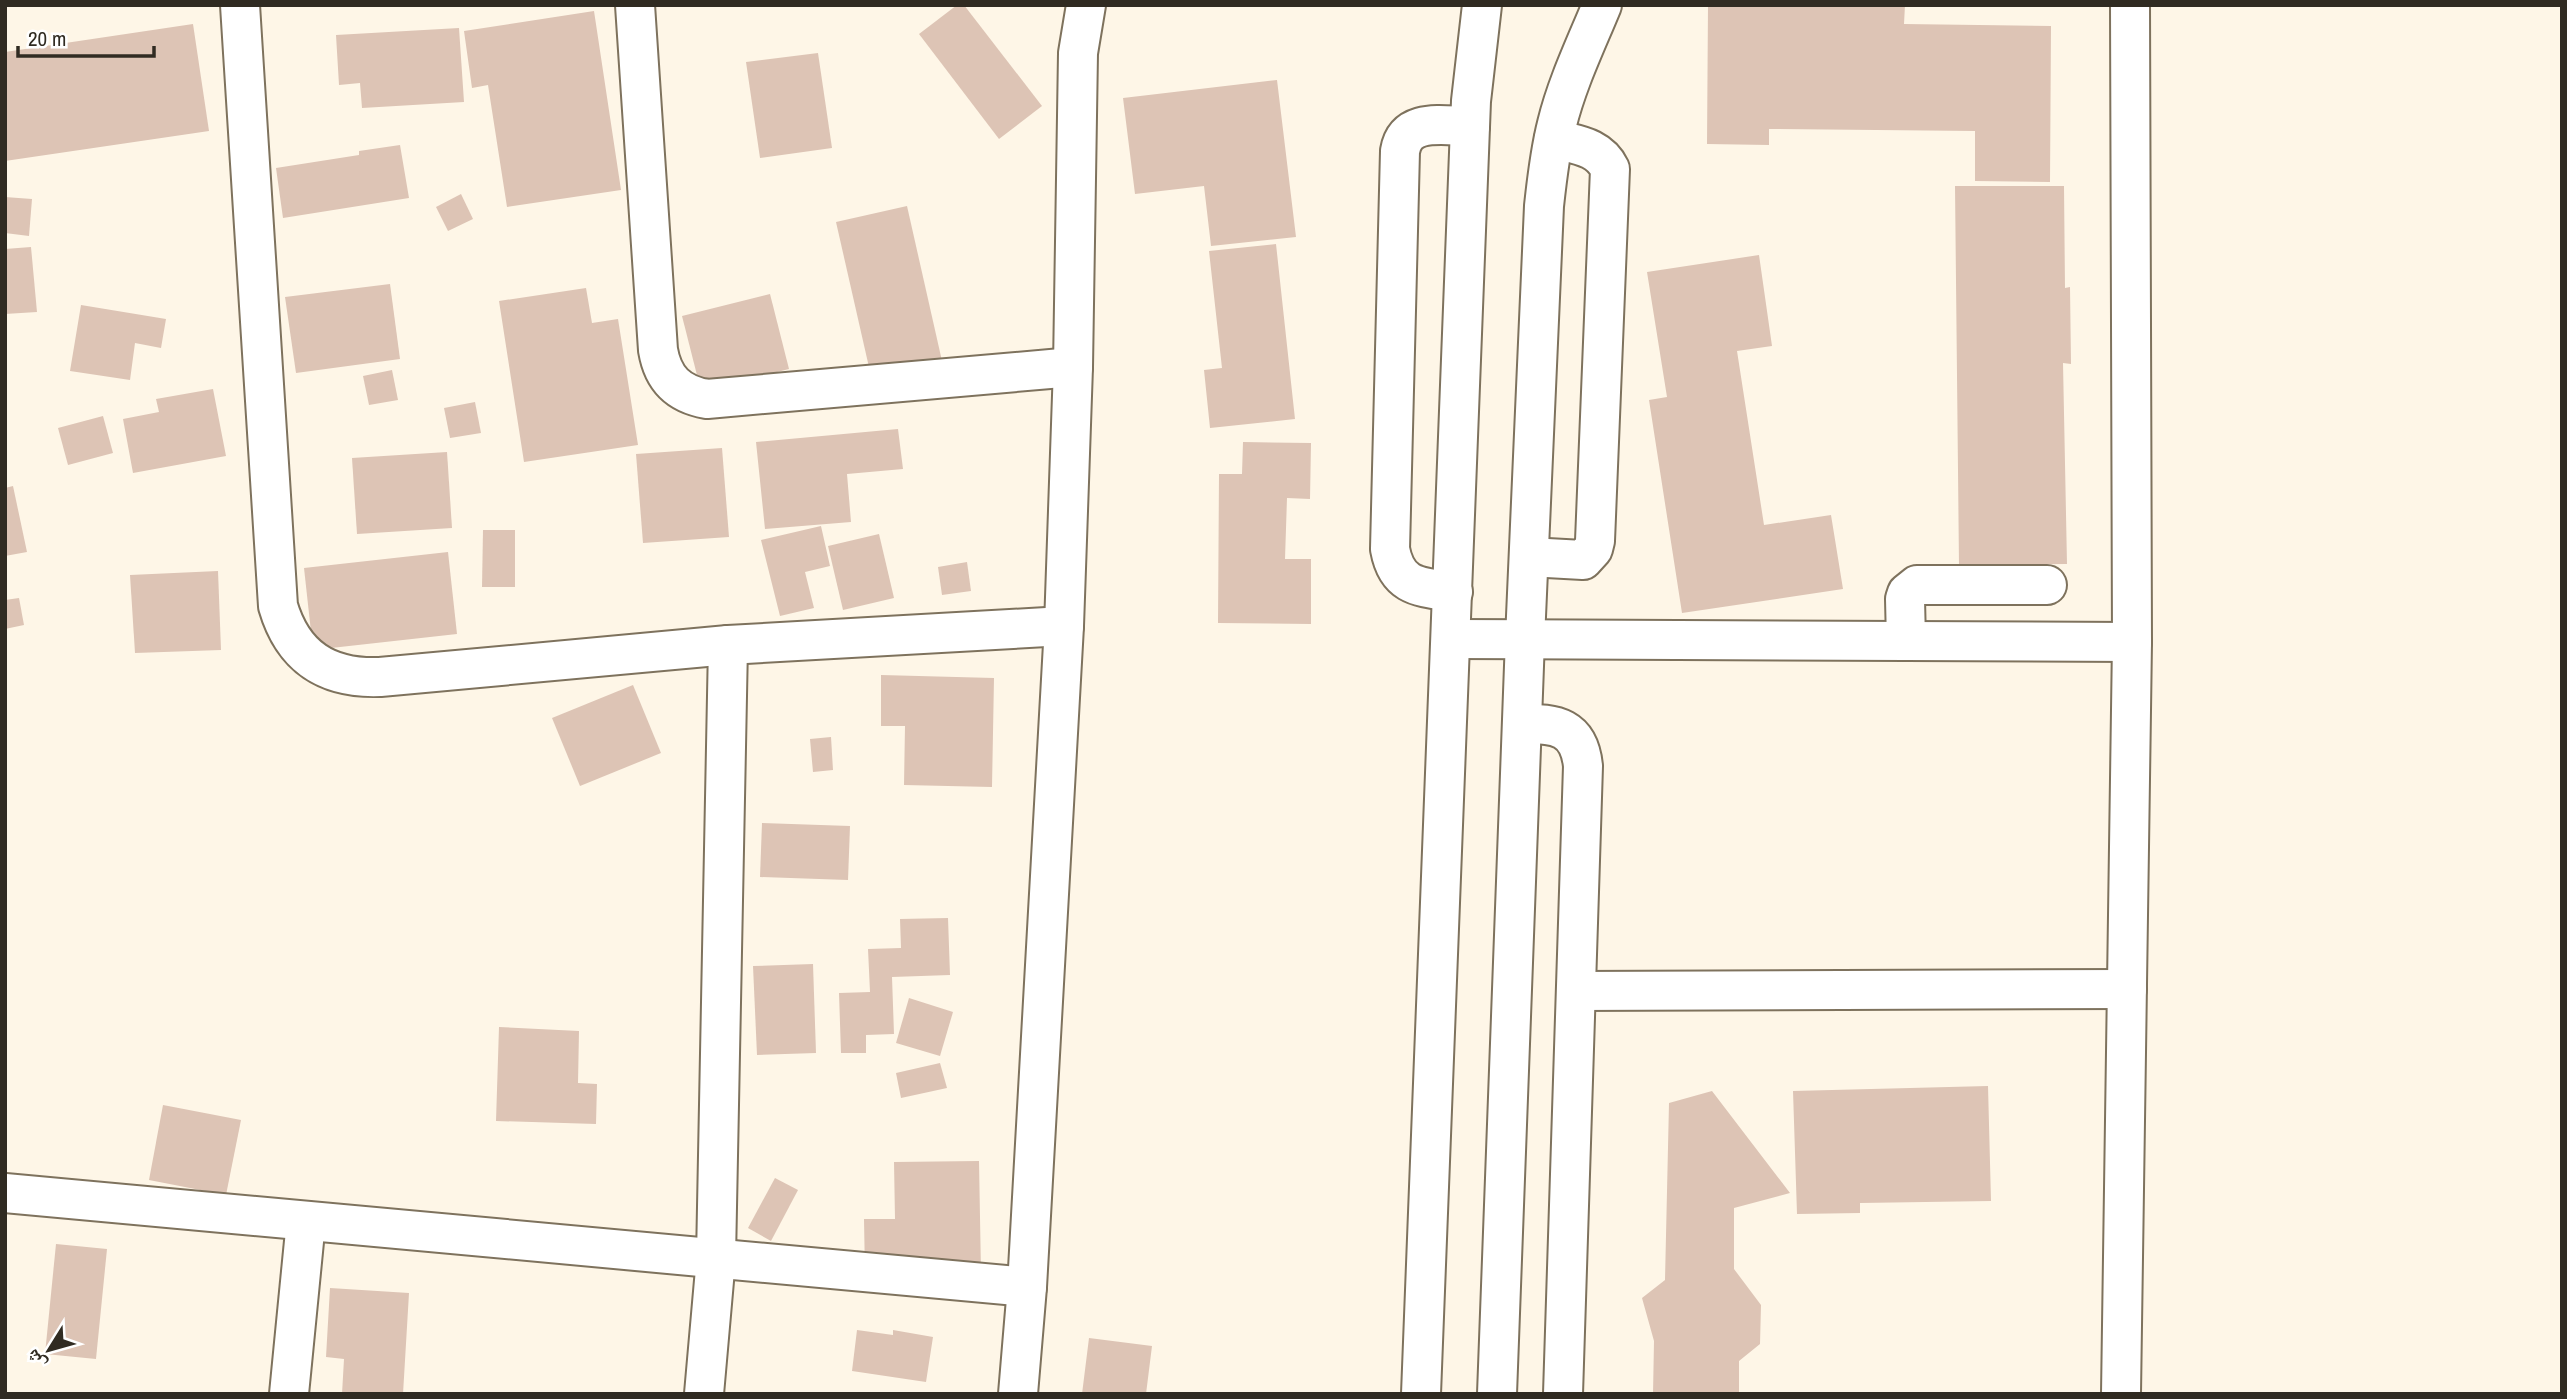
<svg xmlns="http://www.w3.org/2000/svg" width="2567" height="1399" viewBox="0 0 2567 1399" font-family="'Archivo Narrow','Noto Naskh Arabic',sans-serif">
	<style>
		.building { fill: #ddc4b5 }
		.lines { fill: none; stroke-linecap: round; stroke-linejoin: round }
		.minor-casing { stroke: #7e725d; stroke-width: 42 }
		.minor { stroke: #fff; stroke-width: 38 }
	</style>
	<rect width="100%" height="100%" fill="#fef6e7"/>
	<!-- building -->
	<g class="building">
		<path d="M957 5H964L1042 106 999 139 919 34Z"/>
		<path d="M1708 5H1905L1904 24 2051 26 2050 182 1975 181V131L1769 129V145L1707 144Z"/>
		<path d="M594 11 621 190 507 207 488 85 472 88 464 31Z"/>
		<path d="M193 24 209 131 5 161V52Z"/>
		<path d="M459 28 464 102 362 108 360 83 339 85 336 35Z"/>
		<path d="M818 53 832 148 760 158 746 62Z"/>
		<path d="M1277 80 1296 237 1211 246 1204 186 1135 194 1123 98Z"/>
		<path d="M400 145 409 198 283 218 276 168 359 155V151Z"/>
		<path d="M1955 186H2064L2065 288 2070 287 2071 364 2063 363 2067 564 1959 565Z"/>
		<path d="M461 194 473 219 448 231 436 207Z"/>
		<path d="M5 197 32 199 29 236 5 233Z"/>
		<path d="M907 206 942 361 871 376 836 222Z"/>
		<path d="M1276 244 1295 419 1210 428 1204 370 1222 368 1209 251Z"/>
		<path d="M31 247 37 312 5 314V249Z"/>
		<path d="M1759 255 1772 346 1737 351 1764 525 1831 515 1843 589 1682 613 1649 400 1667 397 1647 272Z"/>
		<path d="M390 284 400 359 296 373 285 297Z"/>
		<path d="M586 288 592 323 618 319 638 445 524 462 499 301Z"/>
		<path d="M770 294 789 369 701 391 682 316Z"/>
		<path d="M81 305 166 319 161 348 135 343 130 380 70 371Z"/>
		<path d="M392 370 398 400 369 405 363 376Z"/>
		<path d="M213 389 226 456 133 473 123 419 159 412 156 399Z"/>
		<path d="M475 402 481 433 450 438 444 408Z"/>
		<path d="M103 416 113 453 68 465 58 428Z"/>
		<path d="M898 429 903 469 847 474 851 522 765 529 756 442Z"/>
		<path d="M1243 442 1311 443 1310 499 1287 498 1285 559H1311V624L1218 623 1219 474H1242Z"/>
		<path d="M722 448 729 537 643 543 636 454Z"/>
		<path d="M447 452 452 528 357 534 352 458Z"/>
		<path d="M13 486 27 552 5 556V488Z"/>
		<path d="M821 526 830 566 805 572 814 608 780 616 761 540Z"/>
		<path d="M483 530H515V587H482Z"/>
		<path d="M879 534 894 598 843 610 828 546Z"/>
		<path d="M448 552 457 634 313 650 304 568Z"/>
		<path d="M967 562 971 591 942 595 938 567Z"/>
		<path d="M218 571 221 650 135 653 130 575Z"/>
		<path d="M19 598 24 625 5 629V600Z"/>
		<path d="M881 675 994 678 992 787 904 785 905 726H881Z"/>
		<path d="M633 685 661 753 580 786 552 718Z"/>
		<path d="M831 737 833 770 813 772 810 739Z"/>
		<path d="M762 823 850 826 848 880 760 877Z"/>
		<path d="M948 918 950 975 892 977 894 1034 866 1035V1053H841L839 993 870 992 868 949 901 948 900 919Z"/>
		<path d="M813 964 816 1053 757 1055 753 966Z"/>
		<path d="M909 998 953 1012 940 1056 896 1043Z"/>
		<path d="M499 1027 579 1031 578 1083 597 1084 596 1124 496 1121Z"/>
		<path d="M940 1063 947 1088 901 1098 896 1073Z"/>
		<path d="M1988 1086 1991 1201 1860 1203V1213L1797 1214 1793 1091Z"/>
		<path d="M1712 1091 1790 1193 1734 1208V1269L1761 1305 1760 1344 1739 1361V1394H1653L1654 1341 1642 1298 1665 1280 1669 1103Z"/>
		<path d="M163 1105 241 1120 226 1195 149 1180Z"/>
		<path d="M979 1161 981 1273 865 1274 864 1219H895L894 1162Z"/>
		<path d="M775 1178 798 1190 771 1241 748 1228Z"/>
		<path d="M56 1244 107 1249 96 1359 45 1354Z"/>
		<path d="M330 1288 409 1293 403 1394H342L344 1359 326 1357Z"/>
		<path d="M857 1330 893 1335V1330L933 1337 926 1382 852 1371Z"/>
		<path d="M1089 1338 1152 1346 1146 1394H1082Z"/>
	</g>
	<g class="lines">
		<!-- minor casing -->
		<g class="minor-casing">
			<g id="minor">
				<path d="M240 5 278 606C293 657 327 679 380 677L728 645 1064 626"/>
				<path d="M635 5 658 350C663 379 678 394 707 399L1073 367"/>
				<path d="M1529 557 1583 560 1593 549 1595 541 1610 169C1599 146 1576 145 1554 139"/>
				<path d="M1453 592C1419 587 1397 587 1390 549L1400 151C1406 117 1443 126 1470 126"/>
				<path d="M1451 639 2132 642"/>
				<path d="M1906 641 1905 599 1907 593 1917 585H2047"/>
				<path d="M1522 724C1556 723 1579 727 1583 766L1563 1394"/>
				<path d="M1576 991 2127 989"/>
				<path d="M5 1193 1027 1287"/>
				<path d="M289 1394 306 1221"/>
				<path d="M704 1394 716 1258 728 645"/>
				<path d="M1018 1394 1027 1287 1064 626 1073 367 1078 53 1086 5"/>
				<path d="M1421 1394 1471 101 1482 5"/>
				<path d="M1497 1394 1525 639 1544 206C1547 178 1550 151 1557 124 1567 83 1586 44 1602 5"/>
				<path d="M2121 1394 2132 642 2130 5"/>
			</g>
		</g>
		<!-- minor -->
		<use href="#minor" class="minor"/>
	</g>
	<!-- border -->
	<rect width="2567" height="1399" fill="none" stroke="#302b22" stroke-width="14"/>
	<!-- north arrow -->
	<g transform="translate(49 1350) rotate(233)" stroke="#ffffff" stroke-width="5" paint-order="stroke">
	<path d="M0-5L12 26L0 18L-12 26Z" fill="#302b22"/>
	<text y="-10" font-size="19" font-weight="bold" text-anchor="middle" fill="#302b22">ش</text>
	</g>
	<!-- scale -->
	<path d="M18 46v10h136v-10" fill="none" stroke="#302b22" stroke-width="3.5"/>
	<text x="28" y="46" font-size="21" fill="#302b22" stroke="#ffffff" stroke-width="5" paint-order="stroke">20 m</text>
</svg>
